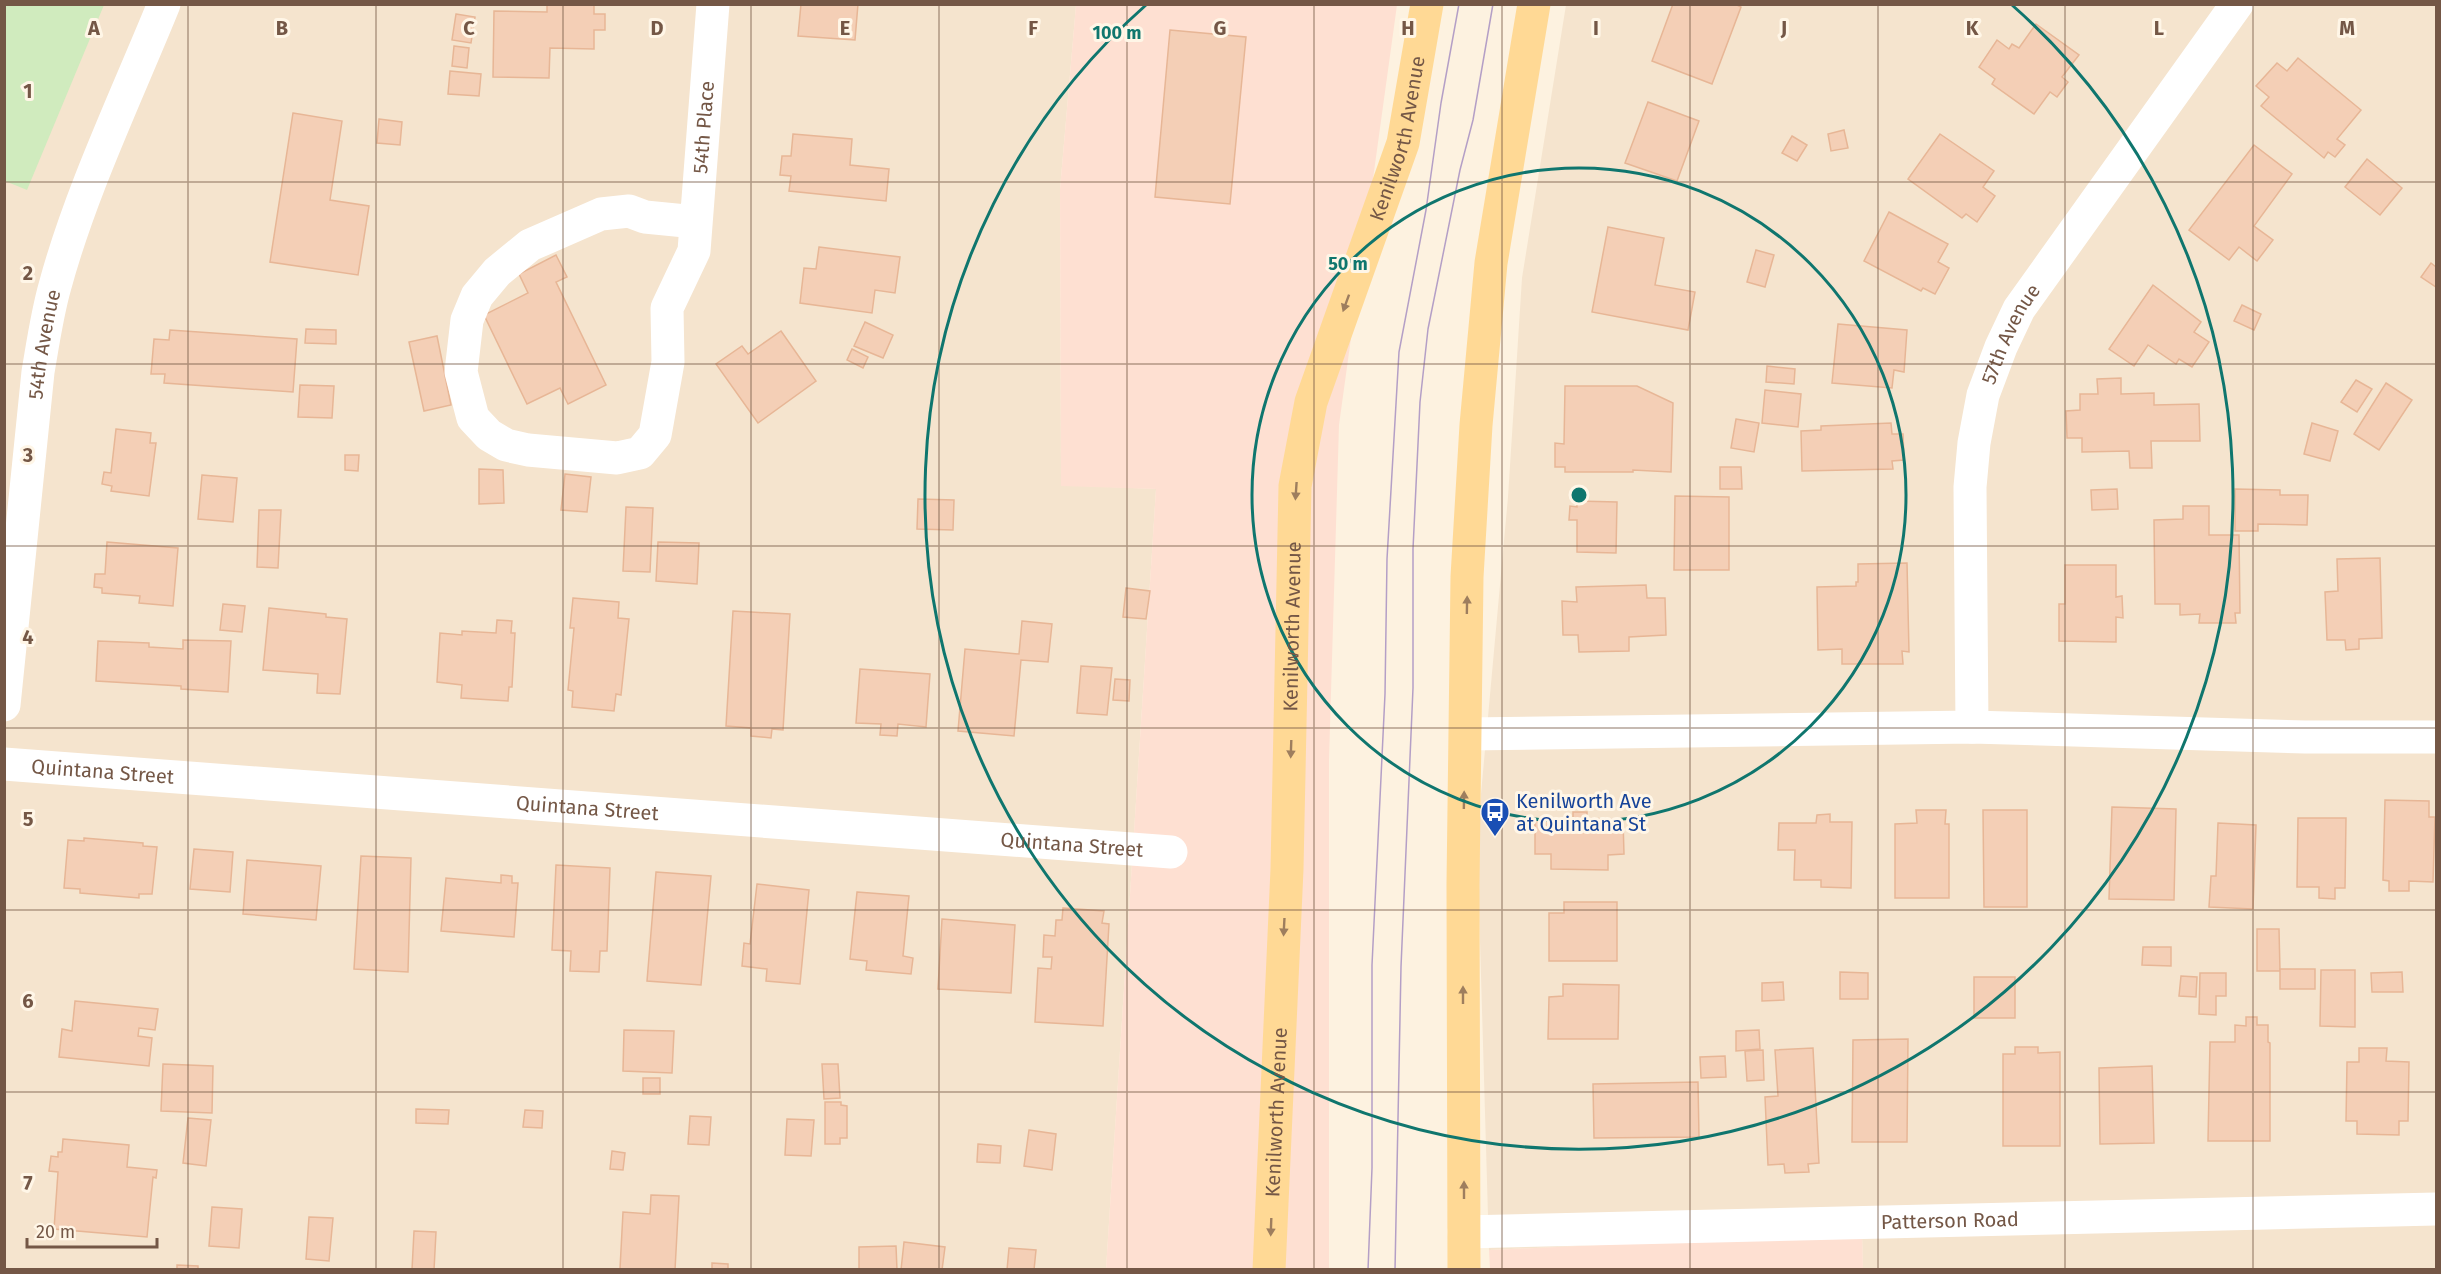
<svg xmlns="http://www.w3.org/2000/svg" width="2441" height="1274" viewBox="0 0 2441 1274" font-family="'Fira Sans',sans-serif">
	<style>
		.residential { fill: #f5e4ce }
		.commercial { fill: #fee0d2 }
		.green { fill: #d0ebbe }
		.building { fill: #f4cfb6; stroke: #e7b696; stroke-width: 1.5 }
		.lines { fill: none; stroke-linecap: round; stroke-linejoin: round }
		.minor { stroke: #fff; stroke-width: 33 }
		.major { stroke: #ffd995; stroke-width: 33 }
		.tram { stroke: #b49fc6; stroke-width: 1.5 }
		.oneway { fill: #9e7e5e }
		.grid { fill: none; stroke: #745746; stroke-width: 1.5; stroke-opacity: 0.55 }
		.ring { fill: none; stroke: #0f766e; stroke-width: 3 }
		.labels { text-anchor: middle; stroke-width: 6; stroke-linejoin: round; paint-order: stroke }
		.street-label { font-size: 20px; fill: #745746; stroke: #fff6e7 }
		.transit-label { font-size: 20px; fill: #164399; stroke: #fff6e7; text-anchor: start }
		.grid-label { font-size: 20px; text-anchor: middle; font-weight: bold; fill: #745746; stroke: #fff6e7; stroke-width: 6; stroke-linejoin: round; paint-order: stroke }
		.centre { fill: #0f766e; stroke: #fff6e7; stroke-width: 3 }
		.ring-label { font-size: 18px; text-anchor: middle; font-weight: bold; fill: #0f766e; stroke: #fff6e7; stroke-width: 6; stroke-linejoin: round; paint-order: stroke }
	</style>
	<rect width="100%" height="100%" fill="#fdf2e0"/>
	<!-- residential -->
	<g class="residential">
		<path d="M5 5H1076L1060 189 1061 485 1156 489 1106 1269 5 1270Z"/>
		<path d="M1566 5H2436V1269H1863L1862 1233 1489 1250 1477 838 1508 497 1522 278Z"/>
	</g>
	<!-- commercial -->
	<g class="commercial">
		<path d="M1076 5H1397L1339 425 1329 760V1269H1106L1156 489 1061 486 1060 189Z"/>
		<path d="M1862 1233 1863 1269H1490L1489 1250Z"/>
	</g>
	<!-- green -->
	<path class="green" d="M4 5H104L27 190 5 181Z"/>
	<!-- building -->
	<g class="building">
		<path d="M547 4H594V14H605V30H594V49L550 48 549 78 493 77 494 11 547 12Z"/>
		<path d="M801 4H858L855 40 798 36Z"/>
		<path d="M1673 4H1735L1741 7 1712 84 1652 61Z"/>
		<path d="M456 14 475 17 471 43 452 40Z"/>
		<path d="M2036 24 2079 55 2062 77 2068 82 2057 97 2050 92 2034 114 1992 84 1995 79 1979 67 1997 40 2009 49 2012 44 2019 48Z"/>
		<path d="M1170 30 1246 37 1230 204 1155 197Z"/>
		<path d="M454 46 469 48 467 68 452 66Z"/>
		<path d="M2298 58 2361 110 2337 139 2345 145 2335 157 2328 152 2324 158 2261 106 2269 97 2256 86 2277 63 2287 71Z"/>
		<path d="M450 71 481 74 479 96 448 94Z"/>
		<path d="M1648 102 1699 121 1677 181 1625 163Z"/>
		<path d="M293 113 342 121 330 200 369 206 358 275 270 262Z"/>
		<path d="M379 119 402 122 400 145 377 143Z"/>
		<path d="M1844 130 1848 148 1831 151 1828 134Z"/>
		<path d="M793 134 852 139 850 165 889 169 886 201 789 191 791 176 780 175 782 156H791Z"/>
		<path d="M1940 134 1994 171 1983 187 1995 196 1977 222 1966 214 1962 218 1908 179Z"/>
		<path d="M1792 136 1807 145 1797 161 1782 153Z"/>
		<path d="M2254 145 2292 174 2254 226 2273 240 2257 261 2239 247 2229 260 2189 230Z"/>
		<path d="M2367 159 2402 188 2380 215 2345 187Z"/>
		<path d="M1889 212 1948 244 1938 262 1949 268 1935 294 1923 288 1921 291 1864 261Z"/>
		<path d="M1608 227 1664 238 1655 285 1695 292 1688 330 1592 312Z"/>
		<path d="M819 247 900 257 895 293 875 290 872 313 800 303 804 268 816 269Z"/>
		<path d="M1756 250 1774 255 1765 287 1747 282Z"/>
		<path d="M556 255 567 277 556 282 606 385 568 404 560 388 527 404 484 315 528 293 519 274Z"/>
		<path d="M2431 263 2436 267V287L2421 277Z"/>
		<path d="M2153 285 2201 322 2194 332 2209 342 2192 367 2179 359 2176 364 2148 345 2134 366 2109 349Z"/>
		<path d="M2242 305 2261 314 2254 330 2234 321Z"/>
		<path d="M865 322 893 335 883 358 854 346Z"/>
		<path d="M1838 324 1907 330 1904 372 1894 370 1892 388 1832 383Z"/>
		<path d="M306 329 336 330V344L305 343Z"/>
		<path d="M170 330 297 339 293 392 164 383 165 374H151L154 339 169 340Z"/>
		<path d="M781 331 816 381 758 423 716 364 742 346 748 354Z"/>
		<path d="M437 336 451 405 424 411 409 342Z"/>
		<path d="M852 349 868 357 863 368 847 360Z"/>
		<path d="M1767 366 1795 369 1794 384 1766 382Z"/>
		<path d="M2121 378V394L2154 393V405L2199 404 2200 441H2151L2152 468H2130L2129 451 2082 452V438H2067L2066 411 2080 410V394H2098L2097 379Z"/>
		<path d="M2356 380 2372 389 2357 412 2341 402Z"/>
		<path d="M2386 383 2412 400 2379 450 2354 434Z"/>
		<path d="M300 385 334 386 332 418 298 417Z"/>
		<path d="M1565 386H1637L1673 403 1671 472 1633 470V472H1565V467H1555V443L1564 444Z"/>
		<path d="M1765 390 1801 394 1798 427 1762 423Z"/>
		<path d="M1736 419 1759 423 1754 452 1731 448Z"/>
		<path d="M1891 423 1892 434H1903L1904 460 1892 461 1893 469 1802 471 1801 431 1821 430V426Z"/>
		<path d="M2312 423 2338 431 2330 461 2304 454Z"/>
		<path d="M116 429 151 433 150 443H156L149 496 111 491 112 486 102 484 104 472 111 473Z"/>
		<path d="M345 455H359L358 471 345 470Z"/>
		<path d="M1720 467H1741L1742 489H1720Z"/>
		<path d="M479 469 503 470 504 503 479 504Z"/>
		<path d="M565 474 591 477 587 512 561 510Z"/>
		<path d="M202 475 237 478 233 522 198 519Z"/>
		<path d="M2117 489 2118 509 2092 510 2091 490Z"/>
		<path d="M2235 489 2280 490V495H2308L2307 525 2258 524V531H2235Z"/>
		<path d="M1675 496 1729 497V570H1674Z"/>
		<path d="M918 499 954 500 953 530 917 529Z"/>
		<path d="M1577 501 1617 502 1616 553 1577 552V520H1569L1570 506 1577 507Z"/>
		<path d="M2183 506H2209V535H2239L2240 613H2235L2236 623H2199L2200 614 2180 615V604H2155L2154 520 2183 519Z"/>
		<path d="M626 507 653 508 650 572 623 571Z"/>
		<path d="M259 510H281L278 568 257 567Z"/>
		<path d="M107 542 178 548 173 606 139 603 140 596 102 593V588L94 587 95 574H105Z"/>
		<path d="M658 542 699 543 697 584 656 581Z"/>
		<path d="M2380 558 2382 638 2359 639V649L2346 650 2345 640H2327L2325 592 2338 591 2337 559Z"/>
		<path d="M1907 563 1909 652 1902 651 1903 664H1842V649L1818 650 1817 587 1856 586V582H1858V564Z"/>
		<path d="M2065 565H2116V597L2122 596 2123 618 2116 617V642L2059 641V604H2065Z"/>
		<path d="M1646 585 1647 598H1665L1666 635 1629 637V651L1579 652 1578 635H1563L1562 601 1577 602 1576 587Z"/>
		<path d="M1126 588 1150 591 1146 619 1123 617Z"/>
		<path d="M573 598 619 602 618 618 629 619 621 695 616 694 614 711 572 707 573 691 568 690 574 628H570Z"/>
		<path d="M223 604 245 606 242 632 220 630Z"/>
		<path d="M269 608 326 614V617L347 619 340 694 317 693 318 674 263 670Z"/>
		<path d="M733 611 790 614 783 730 772 729 771 738 751 736V728L726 726Z"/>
		<path d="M497 620 512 621 511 633H515L512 687H509L508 701 461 698 462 685 437 682 440 633 462 635V631L496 633Z"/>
		<path d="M1022 621 1052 624 1048 662 1021 660 1014 736 958 731 965 649 1019 654Z"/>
		<path d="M183 640 231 641 228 692 181 689V686L96 681 98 641 149 643V647L183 649Z"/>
		<path d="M1081 666 1112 668 1107 715 1077 713Z"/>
		<path d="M860 669 930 674 926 727 898 724 897 736 880 735 881 724 856 723Z"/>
		<path d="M1115 679 1130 680 1129 701 1113 700Z"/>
		<path d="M2385 800 2429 801V817H2435L2433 882 2409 881V891H2389V881L2383 880Z"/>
		<path d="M2112 807 2176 809 2174 900 2109 899Z"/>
		<path d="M1916 810H1946L1945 824H1949V898H1895V824L1917 823Z"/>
		<path d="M1983 810H2027V907H1984Z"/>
		<path d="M1573 812H1587V818L1623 820 1624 854 1608 855V870L1551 869V854H1535V819H1573Z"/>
		<path d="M1830 814V822H1852L1851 888 1821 887V880H1794L1795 850H1778L1779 823H1816L1817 815Z"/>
		<path d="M2298 818H2346L2345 888H2335V899L2319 898V887H2297Z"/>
		<path d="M2218 823 2256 825 2253 909 2209 907 2211 876H2216Z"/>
		<path d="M84 838 143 843V846L157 847 152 894H139V898L80 893V889L64 888 68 840 84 841Z"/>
		<path d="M194 849 233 852 230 892 190 889Z"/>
		<path d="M361 856 411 858 408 972 354 969Z"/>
		<path d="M247 860 321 866 316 920 243 914Z"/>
		<path d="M556 865 610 868 607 951H600L599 972 570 971 571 951 552 950Z"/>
		<path d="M656 872 711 876 701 985 647 981Z"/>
		<path d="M501 875 512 876V883H518L514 937 441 931 446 878 501 883Z"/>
		<path d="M757 884 809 890 800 984 766 981 767 969 742 966 744 943 750 944Z"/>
		<path d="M857 892 909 896 903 956 913 958 911 974 866 970 867 961 850 959Z"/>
		<path d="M1564 902H1617V961H1549V913H1564Z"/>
		<path d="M1063 908 1104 911 1102 923 1109 924 1103 1026 1035 1022 1038 968 1051 969 1052 957H1043L1044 935 1055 936 1056 920H1062Z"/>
		<path d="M942 919 1015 925 1011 993 938 989Z"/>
		<path d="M2257 929H2279L2280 971H2257Z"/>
		<path d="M2143 947H2171V966L2142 965Z"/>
		<rect x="2280" y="969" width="35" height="20"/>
		<path d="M2321 970H2355V1027L2320 1026Z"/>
		<path d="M1840 972 1868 973V999H1840Z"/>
		<path d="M2402 972 2403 992H2372L2371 973Z"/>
		<path d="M2200 973H2226V996H2216V1015L2199 1014Z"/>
		<path d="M2181 976 2197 977 2196 997 2179 996Z"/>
		<rect x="1974" y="977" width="41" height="41"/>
		<path d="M1783 982 1784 1000 1762 1001V983Z"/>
		<path d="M1563 984 1619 985 1618 1039H1548L1549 997 1563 996Z"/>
		<path d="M75 1001 158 1009 155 1030 139 1028 138 1036 152 1038 149 1066 59 1057 62 1029 72 1031Z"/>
		<path d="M2246 1017H2257V1025H2268V1042L2270 1043V1141H2208L2210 1042H2235V1025L2246 1026Z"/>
		<path d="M624 1030 674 1031 672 1073 623 1071Z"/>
		<path d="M1759 1030 1760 1049 1736 1051V1031Z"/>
		<path d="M1908 1039 1907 1142H1852L1853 1040Z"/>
		<path d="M2015 1047H2038V1053L2060 1052V1146H2003V1054H2015Z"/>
		<path d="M1813 1048 1819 1163 1808 1164 1809 1172 1785 1173 1784 1164 1768 1165 1765 1097 1778 1096 1775 1050Z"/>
		<path d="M2359 1048H2387L2386 1061 2409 1062 2408 1121H2399V1135L2357 1134V1121H2346L2347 1062H2359Z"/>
		<path d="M1763 1050 1764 1080 1747 1081 1745 1051Z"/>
		<path d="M1725 1056 1726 1077 1701 1078 1700 1057Z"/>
		<path d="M163 1064 213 1066 212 1113 161 1111Z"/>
		<path d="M822 1064H838L840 1098 824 1099Z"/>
		<path d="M2152 1066 2154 1143 2100 1144 2099 1068Z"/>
		<rect x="643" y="1078" width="17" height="16"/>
		<path d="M1698 1082 1699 1137 1594 1138 1593 1084Z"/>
		<path d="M825 1102H841V1105L847 1106V1138H840V1144H825Z"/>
		<path d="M416 1109 449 1110 448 1124 416 1123Z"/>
		<path d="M525 1110 543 1111 542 1128 523 1127Z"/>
		<path d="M690 1116 711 1117 709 1145 688 1144Z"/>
		<path d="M188 1118 211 1120 206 1166 183 1163Z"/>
		<path d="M787 1119 814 1120 811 1156 785 1155Z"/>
		<path d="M1029 1130 1056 1134 1052 1170 1024 1166Z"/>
		<path d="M63 1139 129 1145 127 1167 157 1170 156 1178 153 1177 147 1237 54 1229 58 1172 49 1171 51 1156 58 1157V1152H62Z"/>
		<path d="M978 1144 1001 1146 1000 1163 977 1162Z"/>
		<path d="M612 1151 625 1153 623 1170 610 1169Z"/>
		<path d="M651 1195 679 1196 675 1270 620 1269 623 1212 650 1214Z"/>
		<path d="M212 1207 242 1209 239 1248 209 1246Z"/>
		<path d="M309 1217 333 1218 329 1261 306 1259Z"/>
		<path d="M414 1231 436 1232 434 1270H412Z"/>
		<path d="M904 1242 945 1247 942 1270H901Z"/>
		<path d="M896 1246 897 1270H859V1247Z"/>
		<path d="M1009 1248 1036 1250 1034 1270H1007Z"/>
		<path d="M712 1263 728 1264V1270H712Z"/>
		<path d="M177 1265 198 1266V1270H177Z"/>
	</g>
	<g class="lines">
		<!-- minor -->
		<g class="minor">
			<path id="s1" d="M696 222 645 217 629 211 601 214 530 245 497 272 477 296 467 320 461 372 473 418 489 435 506 445 528 450 617 458 640 453 655 435 668 362 667 308 694 251 713 4"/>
			<path id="s2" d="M4 705 38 372C43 343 47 314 55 286 80 193 127 95 164 4"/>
			<path id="s3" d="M1972 727 1970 487 1974 443 1983 395 2001 347 2019 309 2237 4"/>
			<path d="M1466 734 1972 727 2305 737H2436"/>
			<path id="s4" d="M4 764 1171 852"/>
			<path id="s5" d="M1464 1232 2436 1209"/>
		</g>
		<!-- major -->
		<g class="major">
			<path id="s6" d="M1269 1270 1287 869 1295 486 1311 402 1403 143 1427 4"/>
			<path d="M1464 1270 1463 884 1467 577 1476 425 1491 263 1534 4"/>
		</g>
		<!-- tram -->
		<g class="tram">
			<path d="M1368 1270 1372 1168V965L1385 694 1387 559 1399 352 1426 210 1441 103 1459 4"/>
			<path d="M1395 1270 1401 967 1413 688V549L1420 402 1428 329 1460 170 1473 120 1493 4"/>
		</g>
	</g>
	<!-- one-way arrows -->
	<defs><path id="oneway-solid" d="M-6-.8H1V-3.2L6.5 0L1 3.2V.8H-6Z" transform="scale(1.5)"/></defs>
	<g class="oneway">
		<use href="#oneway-solid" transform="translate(1346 303) rotate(110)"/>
		<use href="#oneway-solid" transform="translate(1296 491) rotate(94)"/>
		<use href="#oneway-solid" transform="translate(1467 605) rotate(-89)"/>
		<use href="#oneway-solid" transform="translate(1291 749) rotate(92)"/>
		<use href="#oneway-solid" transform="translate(1464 800) rotate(-89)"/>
		<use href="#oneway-solid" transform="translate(1284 927) rotate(93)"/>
		<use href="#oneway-solid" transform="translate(1463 995) rotate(-90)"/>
		<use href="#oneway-solid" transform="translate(1464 1190) rotate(-90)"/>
		<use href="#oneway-solid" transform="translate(1271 1227) rotate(92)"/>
	</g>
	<!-- grid -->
	<path class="grid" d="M188 4V1270M376 4V1270M563 4V1270M751 4V1270M939 4V1270M1127 4V1270M1314 4V1270M1502 4V1270M1690 4V1270M1878 4V1270M2065 4V1270M2253 4V1270M4 182H2436M4 364H2436M4 546H2436M4 728H2436M4 910H2436M4 1092H2436"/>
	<!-- distance rings -->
	<g class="ring">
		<circle cx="1579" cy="495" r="327"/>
		<path d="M2012 5A654 654 0 1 1 1146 5"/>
	</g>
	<!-- icons -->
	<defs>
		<g id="bus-pin" transform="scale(1.5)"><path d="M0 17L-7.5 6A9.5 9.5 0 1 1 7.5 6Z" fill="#1a4fb4" stroke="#fff6e7"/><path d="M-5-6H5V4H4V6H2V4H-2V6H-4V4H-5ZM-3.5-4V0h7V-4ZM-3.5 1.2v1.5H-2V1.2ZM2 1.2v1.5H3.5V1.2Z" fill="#fff"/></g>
	</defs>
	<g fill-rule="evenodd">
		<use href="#bus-pin" x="1495" y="812"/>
	</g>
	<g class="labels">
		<!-- street labels -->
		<g class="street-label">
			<text dy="7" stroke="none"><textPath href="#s1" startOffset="891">54th Place</textPath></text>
			<text dy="7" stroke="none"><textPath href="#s6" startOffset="1148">Kenilworth Avenue</textPath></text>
			<text dy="7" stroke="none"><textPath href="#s3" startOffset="400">57th Avenue</textPath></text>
			<text dy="7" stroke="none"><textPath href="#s2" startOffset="363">54th Avenue</textPath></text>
			<text dy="7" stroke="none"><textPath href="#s6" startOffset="644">Kenilworth Avenue</textPath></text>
			<text dy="7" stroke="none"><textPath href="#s4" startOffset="99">Quintana Street</textPath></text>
			<text dy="7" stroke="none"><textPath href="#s4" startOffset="585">Quintana Street</textPath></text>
			<text dy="7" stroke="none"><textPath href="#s4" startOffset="1071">Quintana Street</textPath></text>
			<text dy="7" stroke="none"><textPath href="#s6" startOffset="158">Kenilworth Avenue</textPath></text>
			<text dy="7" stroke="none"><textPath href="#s5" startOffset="486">Patterson Road</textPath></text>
		</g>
		<!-- transit labels -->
		<g class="transit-label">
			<text x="1516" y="808">Kenilworth Ave<tspan x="1516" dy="23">at Quintana St</tspan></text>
		</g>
	</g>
	<g class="grid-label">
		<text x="94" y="35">A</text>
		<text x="282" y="35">B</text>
		<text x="469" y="35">C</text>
		<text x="657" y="35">D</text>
		<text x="845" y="35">E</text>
		<text x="1033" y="35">F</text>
		<text x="1220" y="35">G</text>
		<text x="1408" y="35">H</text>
		<text x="1596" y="35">I</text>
		<text x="1784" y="35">J</text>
		<text x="1972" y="35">K</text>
		<text x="2159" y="35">L</text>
		<text x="2347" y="35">M</text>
		<text x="28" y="98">1</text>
		<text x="28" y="280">2</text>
		<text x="28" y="462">3</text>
		<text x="28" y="644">4</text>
		<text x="28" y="826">5</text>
		<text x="28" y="1008">6</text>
		<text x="28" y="1190">7</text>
	</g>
	<circle cx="1579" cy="495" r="9" class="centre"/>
	<g class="ring-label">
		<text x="1117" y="39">100 m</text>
		<text x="1348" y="270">50 m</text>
	</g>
	<!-- border -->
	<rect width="2441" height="1274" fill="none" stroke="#745746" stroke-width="12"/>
	<!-- scale -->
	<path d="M27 1238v9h130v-9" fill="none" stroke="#745746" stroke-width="3"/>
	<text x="36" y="1238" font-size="18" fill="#745746" stroke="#fff6e7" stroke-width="4.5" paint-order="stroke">20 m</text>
</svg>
